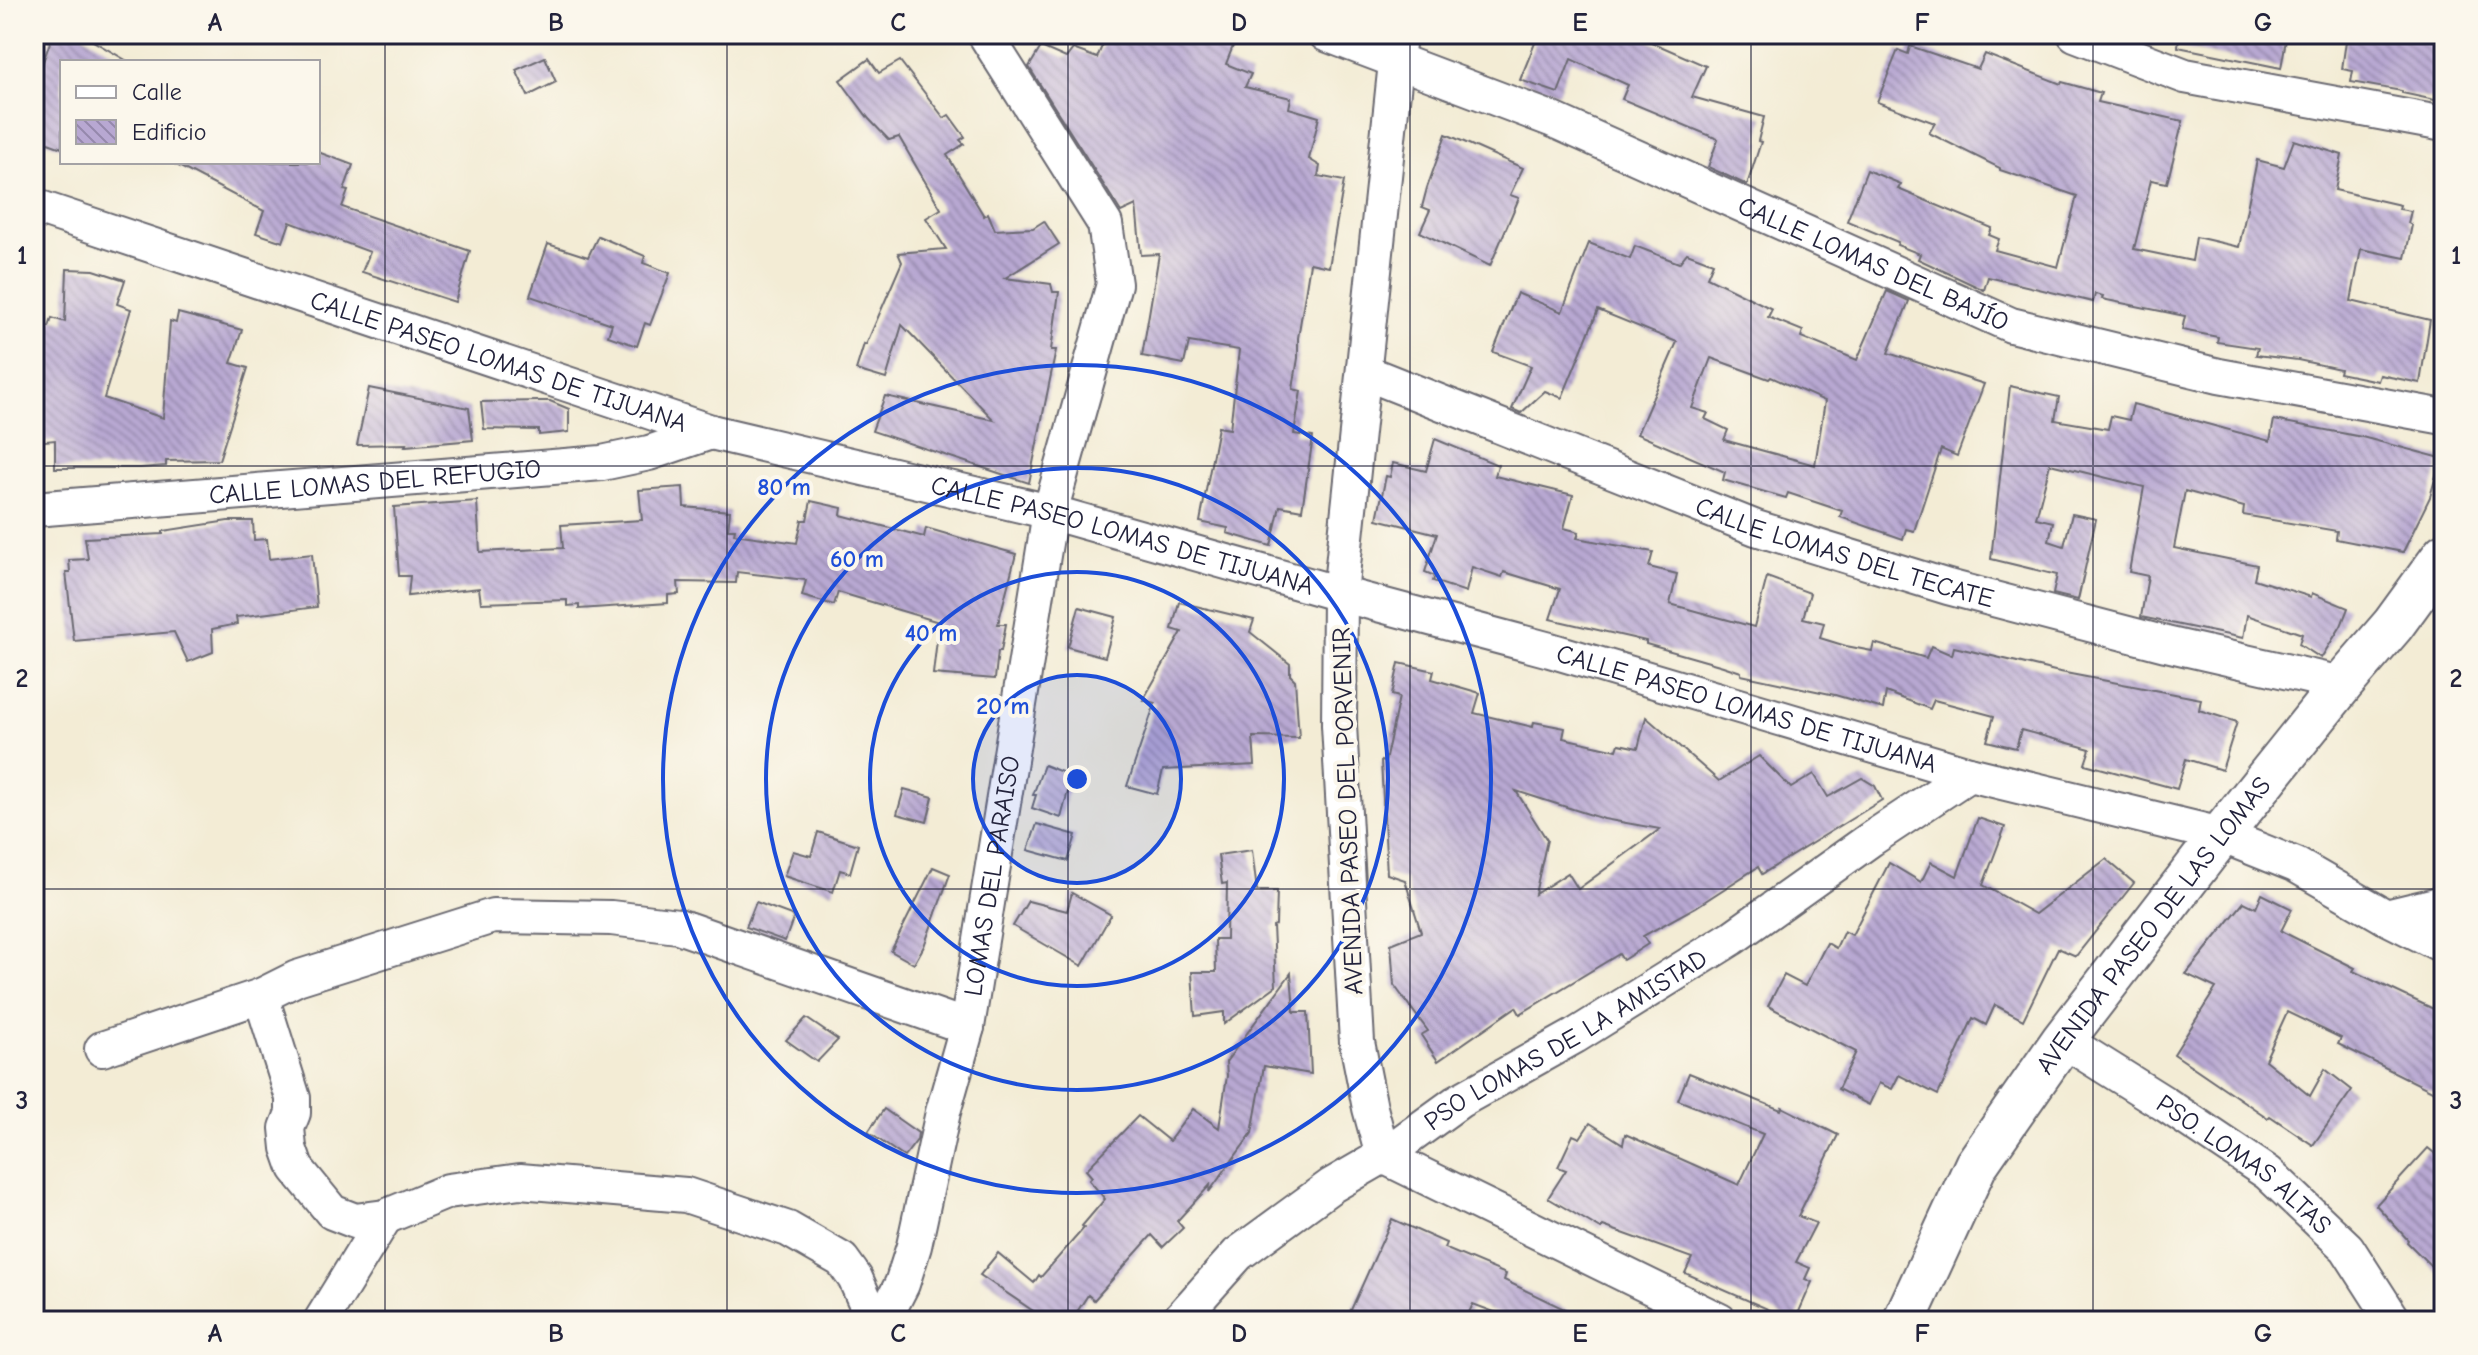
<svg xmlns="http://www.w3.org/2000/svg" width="2478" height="1355" viewBox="0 0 2478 1355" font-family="'Comic Neue',sans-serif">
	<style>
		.building { fill: url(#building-back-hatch); fill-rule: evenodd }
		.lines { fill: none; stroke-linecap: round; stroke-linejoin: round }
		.minor-casing { stroke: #6b6971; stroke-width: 38 }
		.tertiary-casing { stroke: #6b6971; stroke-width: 46 }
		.minor { stroke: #fff; stroke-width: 34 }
		.tertiary { stroke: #fff; stroke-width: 42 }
		.grid { fill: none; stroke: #22223b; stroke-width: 2; stroke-opacity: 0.55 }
		.ring { fill: none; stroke: #1d4ed8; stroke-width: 4 }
		.labels { text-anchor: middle; stroke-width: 8; stroke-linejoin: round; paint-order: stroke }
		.street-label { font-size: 26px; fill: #22223b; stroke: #fbf7ec }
		.centre { fill: #1d4ed8; stroke: #fbf7ec; stroke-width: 4 }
		.ring-label { font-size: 24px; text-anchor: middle; font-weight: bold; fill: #1d4ed8; stroke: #fbf7ec; stroke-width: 8; stroke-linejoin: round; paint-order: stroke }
		.neatline { fill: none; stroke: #22223b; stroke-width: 3 }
		.grid-label { font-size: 26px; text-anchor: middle; font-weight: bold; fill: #22223b }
	</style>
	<defs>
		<pattern id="building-back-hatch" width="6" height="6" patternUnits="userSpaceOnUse" patternTransform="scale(2)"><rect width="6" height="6" fill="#b8a8d2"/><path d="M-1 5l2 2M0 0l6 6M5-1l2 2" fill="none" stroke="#9588ac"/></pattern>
	</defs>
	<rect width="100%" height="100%" fill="#fbf7ec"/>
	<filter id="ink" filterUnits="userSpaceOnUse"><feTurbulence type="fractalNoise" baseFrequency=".0125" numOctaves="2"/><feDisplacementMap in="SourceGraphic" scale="16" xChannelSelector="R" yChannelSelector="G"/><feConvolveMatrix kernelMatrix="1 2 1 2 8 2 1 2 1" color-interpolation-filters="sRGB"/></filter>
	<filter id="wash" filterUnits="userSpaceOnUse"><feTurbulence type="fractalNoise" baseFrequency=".006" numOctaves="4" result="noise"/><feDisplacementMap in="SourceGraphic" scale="32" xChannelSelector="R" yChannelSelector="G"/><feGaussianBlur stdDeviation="1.8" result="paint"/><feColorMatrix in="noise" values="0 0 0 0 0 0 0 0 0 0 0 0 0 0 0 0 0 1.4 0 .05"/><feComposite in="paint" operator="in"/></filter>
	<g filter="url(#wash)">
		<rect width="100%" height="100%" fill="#f3ecd5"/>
		<g id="blocks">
			<!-- building -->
			<g class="building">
				<path d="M53 34H81L129 62H62V148L34 138V87Z"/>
				<path d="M1107 34H1206L1233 46 1226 64 1251 74 1245 87 1291 98 1289 108 1319 117 1309 159 1320 166 1318 176 1344 181 1329 267 1310 263 1298 338V358L1293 389 1301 391 1294 434 1313 437 1302 510 1280 506 1271 546 1227 533 1228 528 1200 522 1218 427 1230 429 1239 350 1189 342 1184 364 1142 356 1159 254 1141 255 1136 205 1121 212 1029 67 1041 47 1066 58 1073 49 1097 58Z"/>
				<path d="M1515 34H1633L1706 66 1692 97 1764 117 1758 141 1761 142 1747 185 1708 167 1718 139 1622 99 1628 85 1571 59 1558 93 1520 80 1535 43Z"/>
				<path d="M2179 34H2287L2281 68 2178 47Z"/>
				<path d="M2347 34H2444V102L2402 93V91L2351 82 2353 71 2342 69Z"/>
				<path d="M1910 46 1978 69 1985 54 2061 84 2062 82 2101 93 2098 102 2183 121 2167 183 2151 180 2134 249 2192 261 2196 237 2239 247 2257 160 2284 167 2294 140 2342 155 2335 190 2400 205 2399 209 2411 211 2408 223 2412 225 2405 258 2361 249 2351 301 2430 320 2420 383 2380 375 2378 381 2339 373 2340 369 2298 360 2256 355 2258 348 2217 342 2218 337 2182 330 2185 316 2102 299 2103 296 2095 294 2093 302 1988 277 1984 290 1918 259 1920 254 1897 245 1898 242 1847 221 1867 170 1901 184 1898 189 1992 228 1989 235 1999 239 1995 250 2058 267 2077 196 2000 170V168L1929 133 1935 123 1877 102 1898 50 1908 54Z"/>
				<path d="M545 57 556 82 528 96 516 70Z"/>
				<path d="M869 59 879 73 900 61 944 118 949 115 965 137 960 140 964 144 947 155 984 216 988 213 995 230 1033 228 1044 221 1059 244 1005 278 1051 284 1053 292H1059L1051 350H1056L1029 483 872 431 885 396 994 420 902 325 886 379 856 370 864 344 866 345 902 262 898 253 946 249 926 218 941 209 899 137 889 140 869 119 840 80Z"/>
				<path d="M1446 134 1523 168 1510 195 1519 198 1490 266 1420 232 1430 210 1422 207 1427 188Z"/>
				<path d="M318 152 353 165 344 190 348 191 342 207 470 251 455 302 362 272 370 252 290 222 283 242 256 233 264 211 171 162H318Z"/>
				<path d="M598 236 645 256 643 263 670 273 650 325 645 323 637 346 608 336 612 324 530 296 548 244 588 257Z"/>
				<path d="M1589 243 1630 259 1635 246 1679 263 1687 253 1713 263 1707 277 1772 309 1768 317 1803 331 1801 337 1857 360 1887 291 1909 301 1888 353 1984 384 1957 456 1941 449 1914 531 1906 529 1903 539 1840 517 1842 511 1788 493 1786 498 1723 480 1725 472 1637 434 1677 342 1598 310 1562 398 1545 391 1521 413 1512 409 1531 366 1493 352 1517 293 1562 312ZM1711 358 1769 379 1771 377 1825 401 1815 465 1724 440 1728 430 1705 419 1708 413 1692 408Z"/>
				<path d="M67 269 94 270 125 280 117 304 131 309 104 398 163 418 170 321 176 323 178 313 242 330 231 363 248 368 219 460 166 461V466L140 468H55V440L34 442V322L49 327 52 318 65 322Z"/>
				<path d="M2010 386 2059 397 2055 420 2108 429 2111 416 2129 420 2133 404 2270 441 2274 420 2362 437 2441 458 2430 497 2403 552 2336 539 2337 531 2243 515 2244 507 2185 491 2174 548 2257 565 2254 579 2311 597 2312 593 2348 608 2341 626 2321 658 2299 644 2302 634 2247 615 2243 638 2141 617 2148 576 2129 572 2144 487 2050 464 2036 518 2053 522 2049 541 2064 546 2072 514 2096 519 2078 600 2053 594 2057 575 1991 559Z"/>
				<path d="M369 388 469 408 473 440 405 446 406 444 357 445Z"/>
				<path d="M540 401H550L569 409V432L539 435V430L484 429 481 402Z"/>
				<path d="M1435 439 1498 465 1495 476 1573 495 1564 528 1579 532 1577 538 1653 552 1649 567 1677 574 1670 604 1754 627 1767 577 1810 593 1803 618 1824 623 1820 638 1846 646 1872 651 1874 643 1926 658 1931 646 1952 655 1954 647 2055 671 2201 699 2199 710 2237 722 2222 770 2186 759 2177 789 2085 764 2090 749 2021 730 2016 748 1987 741 1994 716 1934 700 1930 709 1886 692 1883 709 1835 695 1741 675V672L1723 666 1646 644V641L1550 619 1560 589 1504 572 1502 577 1472 567 1466 592 1433 581 1435 576 1425 572 1437 534 1377 519 1386 476 1390 477 1393 463 1426 471Z"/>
				<path d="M683 487 684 507 730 511 728 529H735L734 534 797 543 802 520H807L811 501 842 508 841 515 924 537 926 528 1016 554 998 624H1006L1001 651H998L995 679 933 674 939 622 838 592 834 605 802 596 806 580 737 572 736 583 678 582 679 594 668 595V603L579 609V605L567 606V600L481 603 479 588 408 596 410 576H399L394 507 477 501 480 552 563 548 561 525 642 520 639 490Z"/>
				<path d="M228 521H253L254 540 267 539 269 559 312 554 317 607 236 617 237 624 212 629 213 652 188 662 174 632 74 641 66 572H70L69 560 88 559 85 538 163 534V531Z"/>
				<path d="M1179 602 1254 620 1250 632 1290 664V675L1295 680 1299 738 1253 737 1255 765 1163 770 1157 794 1127 786 1155 703 1143 700 1182 632 1172 629Z"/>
				<path d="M1079 607 1116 617 1105 657 1068 647Z"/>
				<path d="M1399 663 1434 671 1432 679 1480 693 1474 713 1533 727 1534 722 1565 728 1563 738 1617 750 1619 744 1638 748 1646 717 1719 781 1759 756 1791 788 1814 774 1828 797 1862 778 1875 786 1882 800 1762 874 1758 867 1696 907 1643 936 1648 944 1623 960 1619 954 1520 1014 1516 1007 1438 1061 1421 1035 1428 1031 1394 985 1391 944 1421 932 1405 880 1387 874 1381 761 1385 762 1399 697 1392 695ZM1516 791 1604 819 1660 829 1578 889 1568 873 1535 894 1547 840Z"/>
				<path d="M1044 765 1072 776 1061 818 1032 808 1036 795H1033Z"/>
				<path d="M904 789 933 797 927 822 897 814Z"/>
				<path d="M1978 818 2005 827 1983 885 2035 914 2106 859 2134 883 2076 956 2058 948 2023 1020 1995 1005 1986 1025 1973 1018 1938 1095 1899 1075 1892 1089 1879 1083 1869 1105 1838 1089 1856 1052 1768 1006 1784 975 1805 986 1827 943 1836 948 1844 931 1852 935 1889 863 1921 882 1931 862 1957 876Z"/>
				<path d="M1037 824 1076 835 1068 861 1028 850Z"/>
				<path d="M818 832 858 845 850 873 840 870 833 892 784 876 793 851 811 856Z"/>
				<path d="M1252 850 1257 891H1277L1276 925 1273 926 1276 986 1224 1024V1012L1195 1016 1192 972H1216L1215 939H1226L1227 883 1222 884 1218 855Z"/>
				<path d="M933 867 950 874 924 946 914 964 891 951Z"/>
				<path d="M1072 893 1111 915 1082 966 1013 926 1028 901 1067 911Z"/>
				<path d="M2262 894 2292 909 2281 931 2355 968 2353 971 2444 1014V1097L2338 1044 2341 1038 2287 1012 2265 1060 2310 1096 2325 1069 2352 1090 2313 1145 2270 1116 2268 1118 2174 1054 2216 988 2186 974 2244 902 2256 908Z"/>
				<path d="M756 902 794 916 785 941 746 927Z"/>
				<path d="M1291 973 1294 1012H1308L1311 1074 1264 1066 1252 1133 1209 1192 1210 1185 1177 1221 1183 1228 1163 1247 1152 1235 1094 1300 1088 1295 1071 1321H1048L980 1275 998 1253 1034 1283 1039 1275 1041 1277 1084 1228 1082 1226 1105 1199 1089 1180 1092 1177 1086 1170 1138 1116 1169 1141 1193 1109 1219 1128 1227 1076 1226 1062Z"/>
				<path d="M806 1018 838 1040 817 1062 786 1040Z"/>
				<path d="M1689 1073 1781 1110 1782 1107 1838 1135 1798 1216 1816 1223 1796 1262 1810 1268 1805 1279 1812 1282 1795 1321 1685 1273 1692 1258 1603 1226 1601 1229 1548 1198 1566 1170 1558 1167 1573 1135 1580 1138 1590 1123 1623 1144 1625 1134 1739 1185 1763 1134 1678 1100Z"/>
				<path d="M884 1109 918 1133 917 1140 904 1157 868 1132Z"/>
				<path d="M2428 1148 2444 1161V1279L2407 1242 2408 1240 2376 1205Z"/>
				<path d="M1392 1219 1446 1243 1444 1248 1506 1274 1504 1280 1589 1321H1518L1473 1304 1465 1321H1346Z"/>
			</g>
		</g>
	</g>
	<g filter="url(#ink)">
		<use href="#blocks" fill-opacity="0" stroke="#6b6971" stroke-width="2"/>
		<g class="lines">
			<!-- minor casing -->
			<g class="minor-casing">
				<g id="minor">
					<path id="s1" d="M1326 34 1551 119 2011 325 2219 376 2444 417"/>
					<path d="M2075 34 2185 76 2444 124"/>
					<path id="s2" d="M34 206 711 432 1050 512 1340 594 1550 650 1969 774 2221 835 2296 865 2386 917 2444 946"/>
					<path id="s3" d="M1364 372 1756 528 1948 587 2166 644 2342 684"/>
					<path id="s4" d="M34 509 602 463 649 453 711 432"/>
					<path d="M2386 917 2444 903"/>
					<path id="s5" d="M2063 1040 2165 1104 2268 1173 2347 1248 2394 1321"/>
					<path d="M102 1049 261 996"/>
					<path d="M1383 1156 1370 1108 1357 1042 1339 725 1340 594 1399 34"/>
					<path d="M1383 1156 1720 1321"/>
					<path d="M321 1321 385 1217"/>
					<path d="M874 1321 855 1278 842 1260 788 1229 686 1195 520 1181 448 1191 385 1217 355 1221 332 1212 296 1168 289 1148 287 1128 293 1113V1098L261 996 297 978 493 916 611 918 678 926 967 1027"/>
					<path id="s6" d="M883 1321 902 1284 914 1246 943 1112 967 1027 1050 512 1114 284 1105 224 985 34"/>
					<path id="s7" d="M1178 1321 1238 1254 1331 1186 1383 1156 1459 1101 1575 1036 1732 938 1871 839 1969 774"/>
				</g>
			</g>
			<!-- tertiary casing -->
			<g class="tertiary-casing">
				<g id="tertiary">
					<path id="s8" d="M1904 1321 1976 1165 2063 1040 2221 835 2342 684 2393 625 2444 555"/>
				</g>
			</g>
			<!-- minor -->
			<use href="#minor" class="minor"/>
			<!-- tertiary -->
			<use href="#tertiary" class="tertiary"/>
		</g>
	</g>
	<!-- grid -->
	<path class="grid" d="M385 34V1321M727 34V1321M1068 34V1321M1410 34V1321M1751 34V1321M2093 34V1321M34 466H2444M34 889H2444"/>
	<!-- distance rings -->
	<circle cx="1077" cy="779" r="104" fill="#1d4ed8" fill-opacity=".12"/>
	<g class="ring">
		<circle cx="1077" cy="779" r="104"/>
		<circle cx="1077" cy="779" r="207"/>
		<circle cx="1077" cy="779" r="311"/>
		<circle cx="1077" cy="779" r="414"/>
	</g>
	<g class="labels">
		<!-- street labels -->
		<g class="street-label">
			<text dy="9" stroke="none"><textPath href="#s1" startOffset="594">CALLE LOMAS DEL BAJÍO</textPath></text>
			<text dy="9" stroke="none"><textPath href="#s2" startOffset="490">CALLE PASEO LOMAS DE TIJUANA</textPath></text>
			<text dy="9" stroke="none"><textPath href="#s4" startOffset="342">CALLE LOMAS DEL REFUGIO</textPath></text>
			<text dy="9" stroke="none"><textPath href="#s2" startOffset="1138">CALLE PASEO LOMAS DE TIJUANA</textPath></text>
			<text dy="9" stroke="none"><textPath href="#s3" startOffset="514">CALLE LOMAS DEL TECATE</textPath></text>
			<text dy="9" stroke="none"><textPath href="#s2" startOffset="1786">CALLE PASEO LOMAS DE TIJUANA</textPath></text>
			<text transform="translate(1347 811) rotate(-92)" y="9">AVENIDA PASEO DEL PORVENIR</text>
			<text dy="9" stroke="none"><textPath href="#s6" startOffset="460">LOMAS DEL PARAISO</textPath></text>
			<text dy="9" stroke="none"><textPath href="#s8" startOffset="470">AVENIDA PASEO DE LAS LOMAS</textPath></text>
			<text dy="9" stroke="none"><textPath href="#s7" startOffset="482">PSO LOMAS DE LA AMISTAD</textPath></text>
			<text dy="9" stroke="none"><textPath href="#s5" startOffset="220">PSO. LOMAS ALTAS</textPath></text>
		</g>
	</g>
	<circle cx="1077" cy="779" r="12" class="centre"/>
	<g class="ring-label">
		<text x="784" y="495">80 m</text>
		<text x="857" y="567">60 m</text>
		<text x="931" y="641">40 m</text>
		<text x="1003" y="714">20 m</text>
	</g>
	<!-- margin -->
	<rect width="2478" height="1355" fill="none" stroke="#fbf7ec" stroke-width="88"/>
	<!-- legend -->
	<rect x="60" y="60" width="260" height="104" fill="#fbf7ec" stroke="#a4a2a5" stroke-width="2"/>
	<rect x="76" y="86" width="40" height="12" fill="#ffffff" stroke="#a4a2a5" stroke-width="2"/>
	<text x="132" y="100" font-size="24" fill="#22223b">Calle</text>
	<rect x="76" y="120" width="40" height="24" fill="url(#building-back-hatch)" stroke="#a4a2a5" stroke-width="2"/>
	<text x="132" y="140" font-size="24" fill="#22223b">Edificio</text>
	<rect x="44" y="44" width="2390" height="1267" class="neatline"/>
	<g class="grid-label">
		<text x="215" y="31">A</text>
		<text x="556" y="31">B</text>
		<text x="898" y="31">C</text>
		<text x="1239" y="31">D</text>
		<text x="1580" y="31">E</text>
		<text x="1922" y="31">F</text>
		<text x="2263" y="31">G</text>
		<text x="22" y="264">1</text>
		<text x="2456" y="264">1</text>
		<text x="22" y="687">2</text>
		<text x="2456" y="687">2</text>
		<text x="22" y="1109">3</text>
		<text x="2456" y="1109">3</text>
		<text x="215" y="1342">A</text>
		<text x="556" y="1342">B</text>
		<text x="898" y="1342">C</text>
		<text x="1239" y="1342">D</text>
		<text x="1580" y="1342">E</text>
		<text x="1922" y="1342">F</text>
		<text x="2263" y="1342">G</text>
	</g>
</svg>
